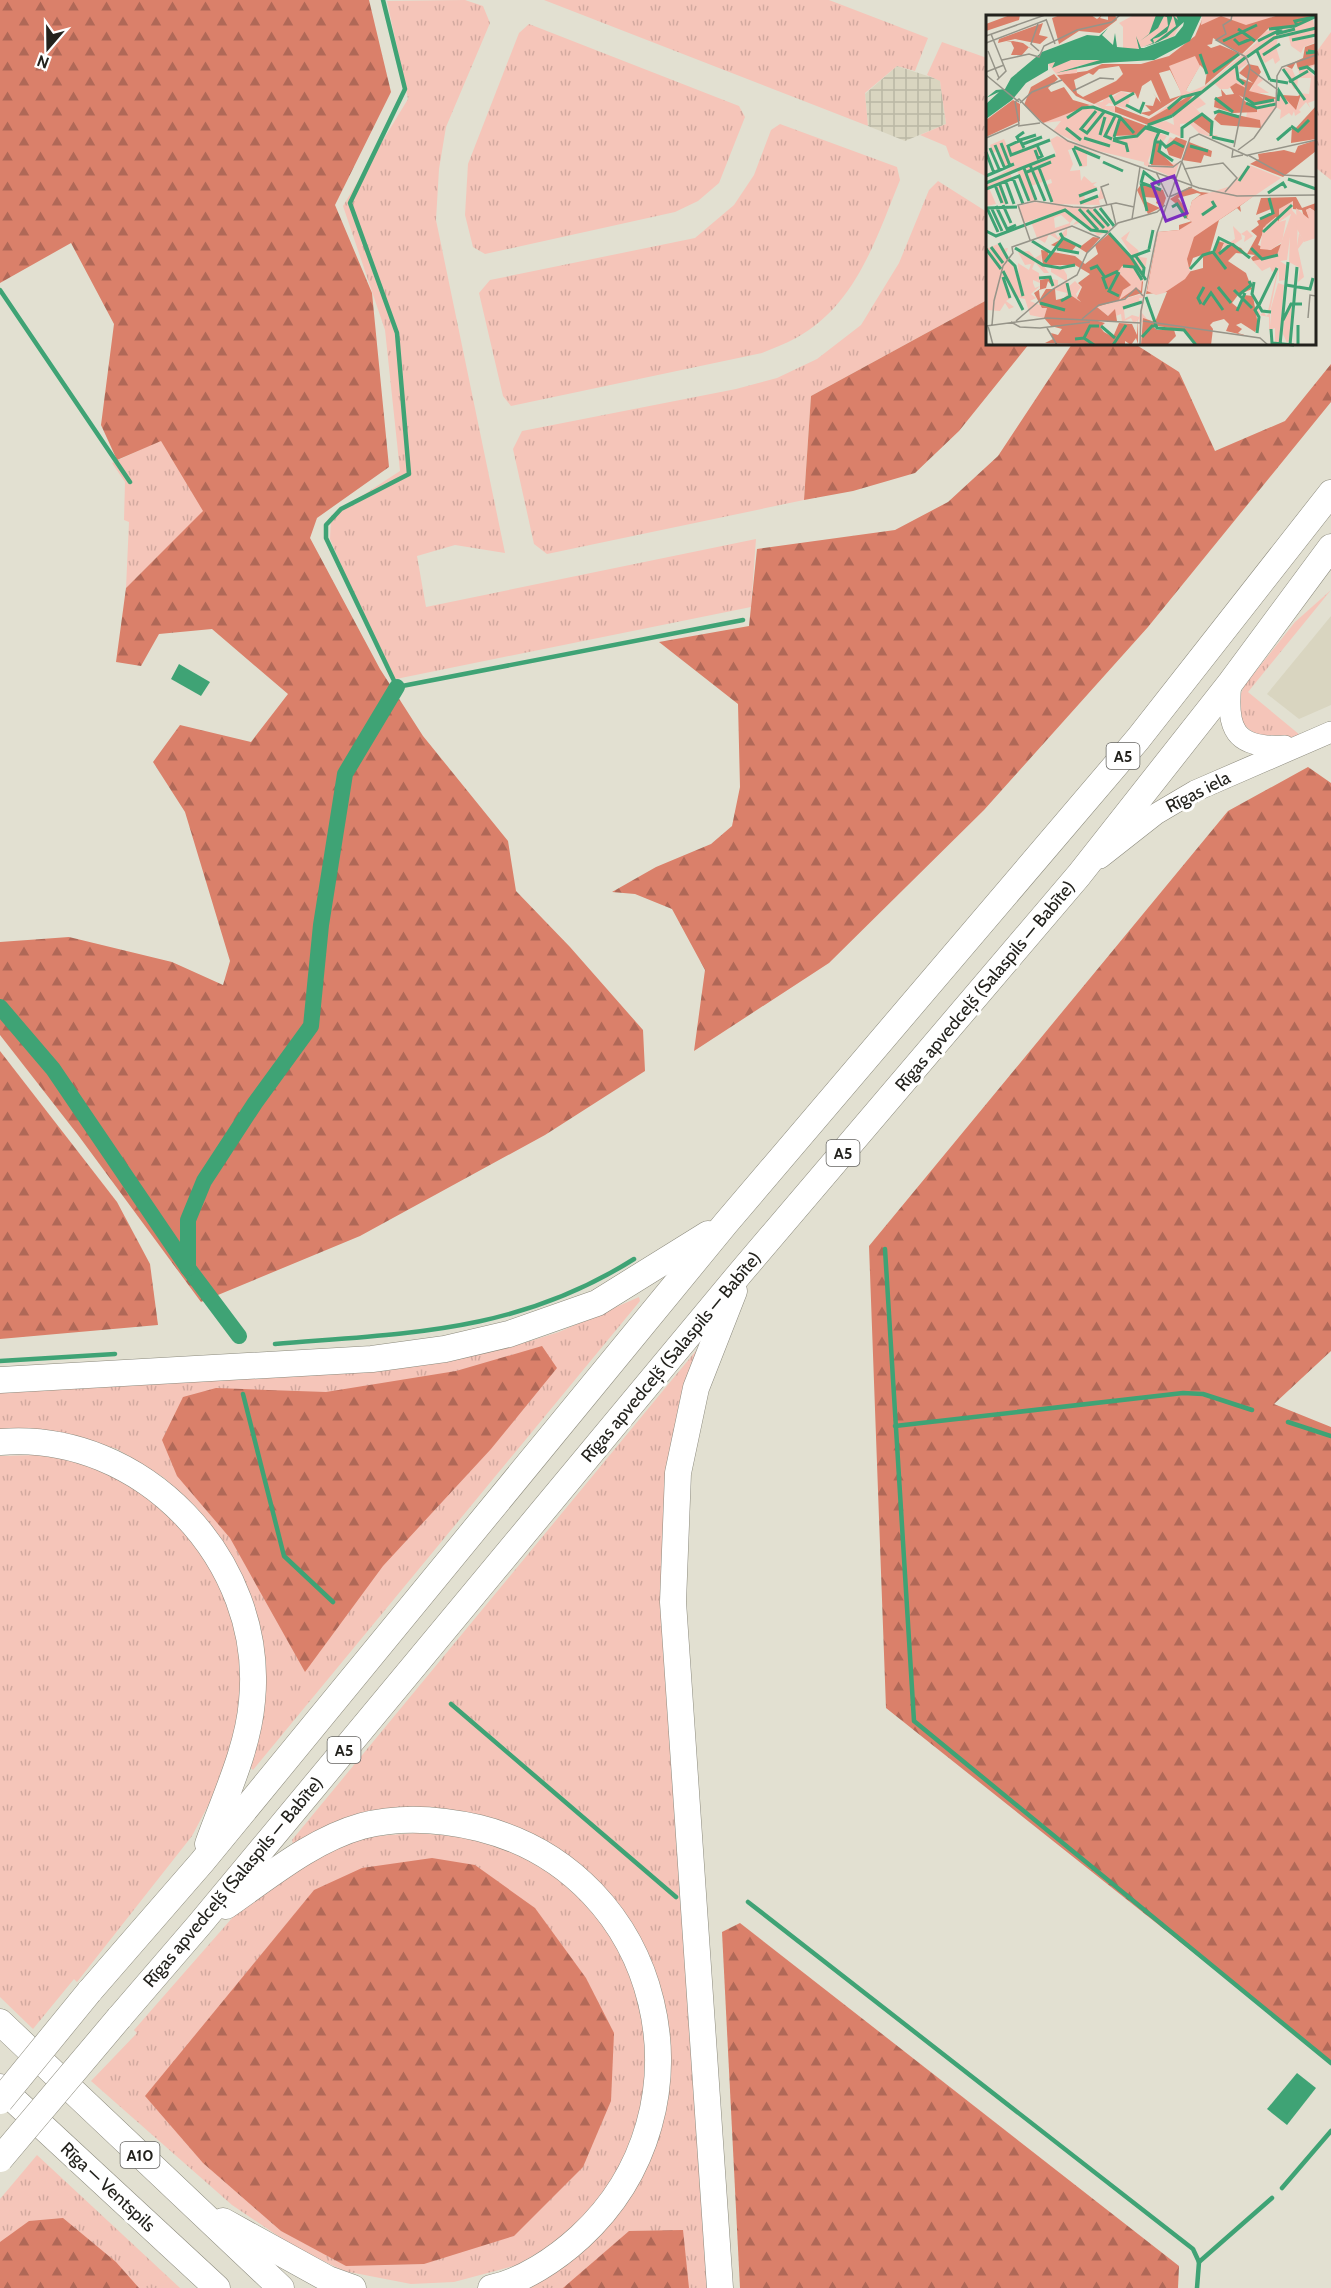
<svg xmlns="http://www.w3.org/2000/svg" width="1331" height="2288" viewBox="0 0 1331 2288" font-family="Cabin,sans-serif">
	<style>
		.built { fill: #d9d5c0 }
		.industrial { fill: url(#industrial-grid) }
		.grass { fill: url(#grass-tufts) }
		.forest { fill: url(#forest-firs) }
		.water { fill: #3fa375 }
		.lines { fill: none; stroke-linecap: round; stroke-linejoin: round }
		.stream { stroke: #3fa375; stroke-width: 4.5 }
		.canal { stroke: #3fa375; stroke-width: 16 }
		.secondary-casing { stroke: #8b897c; stroke-width: 22 }
		.trunk-casing { stroke: #8b897c; stroke-width: 27 }
		.secondary { stroke: #fff; stroke-width: 21 }
		.trunk { stroke: #fff; stroke-width: 26 }
		.trunk-bridge-casing { stroke: #8b897c; stroke-width: 27; stroke-linecap: butt }
		.trunk-bridge { stroke: #fff; stroke-width: 26 }
		.labels { text-anchor: middle; stroke-width: 6; stroke-linejoin: round; paint-order: stroke }
		.shield { fill: #fff; stroke: #656461; stroke-width: 1.5 }
		.shield-label { font-size: 16px; font-weight: bold; fill: #23221d }
		.street-label { font-size: 18px; fill: #23221d; stroke: #fff }
		.inset-river { fill: none; stroke: #3fa375; stroke-width: 3 }
		.inset-road { fill: none; stroke: #969489; stroke-width: 1.5 }
		.view { fill: #7b2cbf; fill-opacity: 0.15; stroke: #7b2cbf; stroke-width: 3 }
		.inset-edge { fill: none; stroke: #23221d; stroke-width: 3 }
	</style>
	<defs>
		<pattern id="industrial-grid" width="8" height="8" patternUnits="userSpaceOnUse" patternTransform="scale(1.5)"><rect width="8" height="8" fill="#d9d5c0"/><path d="M0 4h8M4 0v8" fill="none" stroke="#bab7a5"/></pattern>
		<pattern id="grass-tufts" width="24" height="20" patternUnits="userSpaceOnUse" patternTransform="scale(1.5)"><rect width="24" height="20" fill="#f5c5b9"/><path d="M3 7l-1-3M5 7V3M7 7l1-3M15 17l-1-3M17 17v-4M19 17l1-3" fill="none" stroke="#d2a99f"/></pattern>
		<pattern id="forest-firs" width="22" height="20" patternUnits="userSpaceOnUse" patternTransform="scale(1.5)"><rect width="22" height="20" fill="#da806a"/><path d="M5 1l3.5 6h-7zM16 11l3.5 6h-7z" fill="#b06857"/></pattern>
	</defs>
	<rect width="100%" height="100%" fill="#e2e0d1"/>
	<!-- built -->
	<path class="built" d="M1331 616V705L1299 719 1267 694Z"/>
	<!-- industrial -->
	<path class="industrial" d="M897 66 940 80 946 124 905 141 868 126 865 94Z"/>
	<!-- grass -->
	<g class="grass">
		<path d="M465 0 483 6 490 23 446 127 439 169 436 220 505 553 455 545 417 556 426 607 756 539 751 607 391 680 330 539 331 516 400 471 385 330 343 206 408 99 387 1Z"/>
		<path d="M544 0H829L928 38 915 71 897 66 865 93 868 126Z"/>
		<path d="M529 24 739 106 745 117 719 183 698 201 675 212 485 254 473 247 465 215 468 164 519 33Z"/>
		<path d="M1331 32V180L1315 167V54Z"/>
		<path d="M942 42 987 58V177L950 157 946 146 920 135 946 124 940 81 927 75Z"/>
		<path d="M780 124 897 167 900 180C876 239 856 305 796 338 785 344 773 348 762 353L511 406 503 396 479 293 490 280 695 238 734 205 754 175 771 130Z"/>
		<path d="M938 181 987 212V300L811 396 804 500 547 554 534 544 513 449 522 431 736 389 777 378 817 359 861 325 899 263 929 190Z"/>
		<path d="M161 440 204 511 126 588 129 522 124 520 125 482 112 463Z"/>
		<path d="M1331 590 1248 692 1300 735C1273 743 1261 741 1241 722L1239 699 1244 686 1295 622Z"/>
		<path d="M639 1297 640 1301 253 1770 250 1767 265 1693 262 1648 230 1554 197 1508 163 1477 117 1449 62 1433 0 1431V1392L514 1346 559 1332Z"/>
		<path d="M704 1341 675 1456 710 2288H519C538 2277 559 2267 578 2254 604 2236 625 2205 641 2178 701 2073 660 1921 563 1855 546 1843 526 1831 506 1826 488 1821 437 1827 416 1827 386 1827 354 1824 325 1828 315 1830 302 1839 293 1844L292 1840Z"/>
		<path d="M38 1455 69 1460 100 1470 122 1480 164 1508 219 1577 237 1629 243 1700 230 1752 211 1800 192 1836 77 1982 74 1979 33 2029 0 1997V1456Z"/>
		<path d="M416 1833 465 1837 514 1851 547 1870 576 1894 600 1918 620 1950 637 1994 645 2038 644 2100 621 2166 600 2200 558 2241 517 2265 454 2282 411 2284 344 2271 293 2246 232 2205 91 2081 137 2033 134 2030 247 1901 321 1855 365 1837Z"/>
		<path d="M37 2155 180 2288H0V2199Z"/>
	</g>
	<!-- forest -->
	<g class="forest">
		<path d="M0 0H369L391 92 335 205 372 293 389 467 317 518 310 538 380 669 423 736 508 841 516 891 570 947 643 1030 645 1071 545 1135 360 1236 201 1302 78 1135 0 1035V942L69 937 172 962 223 985 230 961 185 812 153 762 180 725 251 742 288 694 212 629 159 634 141 666 116 662 126 588 203 511 161 441 117 460 101 425 114 324 71 243 0 283Z"/>
		<path d="M987 300 988 344H1029L959 431 915 473 853 491 804 500 811 396Z"/>
		<path d="M1072 344H1135L1179 372 1215 451 1285 421 1331 364V402L1148 627 984 810 829 963 694 1051 705 970 672 909 635 894 612 892 656 867 711 844 732 826 740 787 738 704 659 642 749 626 757 549 895 530 948 502 998 456Z"/>
		<path d="M1308 767 1331 783V1351L1274 1404 1331 1427V2062L886 1708 869 1246 1228 811Z"/>
		<path d="M0 1051 117 1202 150 1264 158 1325 0 1339Z"/>
		<path d="M542 1346 557 1368 491 1449 383 1566 305 1672 230 1538 177 1476 162 1440 183 1397 216 1388 326 1392 456 1371Z"/>
		<path d="M432 1858 475 1865 535 1908 586 1978 614 2033 611 2101 583 2167 514 2236 424 2264 346 2266 281 2231 203 2163 145 2096 314 1890 362 1868Z"/>
		<path d="M740 1923 1179 2266 1178 2288H740L722 1932Z"/>
		<path d="M63 2218 116 2262 139 2288H0V2242L29 2221Z"/>
		<path d="M683 2230 689 2288H563L629 2231Z"/>
	</g>
	<!-- water -->
	<g class="water">
		<path d="M179 664 210 682 201 696 171 679Z"/>
		<path d="M1297 2073 1316 2088 1287 2125 1267 2109Z"/>
	</g>
	<g class="lines">
		<!-- stream -->
		<g class="stream">
			<path d="M383 0 405 89 350 203 397 333 409 474 341 509 326 525V538L397 687 743 620"/>
			<path d="M0 290 130 482"/>
			<path d="M885 1249 914 1721 1331 2063"/>
			<path d="M275 1344C407 1333 517 1333 634 1259"/>
			<path d="M0 1361 115 1354"/>
			<path d="M243 1394 284 1556 333 1602"/>
			<path d="M1288 1422 1331 1436"/>
			<path d="M895 1426 1183 1393 1203 1394 1252 1410"/>
			<path d="M451 1704 676 1897"/>
			<path d="M748 1902 1193 2249 1199 2262 1197 2288"/>
			<path d="M1282 2188 1331 2131"/>
			<path d="M1199 2262 1272 2198"/>
		</g>
		<!-- canal -->
		<g class="canal">
			<path d="M0 1007 53 1069 188 1268 239 1336"/>
			<path d="M188 1268V1220L204 1181 255 1103 311 1026 321 925 345 774 397 687"/>
		</g>
		<!-- secondary casing -->
		<g class="secondary-casing">
			<g id="secondary">
				<path d="M1231 682C1226 729 1234 749 1285 746"/>
				<path d="M1100 858 1156 814 1195 791 1331 732"/>
			</g>
		</g>
		<!-- trunk casing -->
		<g class="trunk-casing">
			<g id="trunk">
				<path d="M0 1380 372 1359 445 1349 509 1334 597 1303 708 1234"/>
				<path d="M0 1442C142 1430 266 1561 252 1701 248 1750 224 1799 208 1844"/>
				<path d="M226 1906C268 1877 312 1840 362 1826 400 1816 441 1819 479 1828 664 1874 719 2109 580 2237 556 2259 523 2281 491 2288"/>
				<path d="M89 1992 202 1862 726 1223 1138 739 1331 493"/>
				<path d="M119 2018 199 1925 742 1271 1079 875 1231 682 1331 547"/>
				<path d="M0 2022 281 2288"/>
				<path d="M0 2087 217 2288"/>
				<path d="M223 2221 328 2279 353 2288"/>
				<path d="M720 2288 673 1602 678 1473 696 1388 734 1291"/>
			</g>
		</g>
		<!-- secondary -->
		<use href="#secondary" class="secondary"/>
		<!-- trunk -->
		<use href="#trunk" class="trunk"/>
		<!-- trunk-bridge casing -->
		<g class="trunk-bridge-casing">
			<g id="trunk-bridge">
				<path d="M0 2101 89 1992"/>
				<path d="M0 2159 119 2018"/>
			</g>
		</g>
		<!-- trunk-bridge -->
		<use href="#trunk-bridge" class="trunk-bridge"/>
	</g>
	<g class="labels">
		<!-- shield labels -->
		<g class="shield">
			<rect x="1106.5" y="743" width="33" height="26" rx="4.5"/>
			<rect x="826.5" y="1140" width="33" height="26" rx="4.5"/>
			<rect x="327.5" y="1737" width="33" height="26" rx="4.5"/>
			<rect x="120.5" y="2142" width="39" height="26" rx="4.5"/>
		</g>
		<g class="shield-label">
			<text x="1123" y="762">A5</text>
			<text x="843" y="1159">A5</text>
			<text x="344" y="1756">A5</text>
			<text x="140" y="2161">A10</text>
		</g>
		<!-- street labels -->
		<g class="street-label">
			<text transform="translate(1198 792) rotate(-27)" y="6">Rīgas iela</text>
			<text transform="translate(985 986) rotate(-50)" y="6">Rīgas apvedceļš (Salaspils — Babīte)</text>
			<text transform="translate(671 1357) rotate(-50)" y="6">Rīgas apvedceļš (Salaspils — Babīte)</text>
			<text transform="translate(233 1882) rotate(-50)" y="6">Rīgas apvedceļš (Salaspils — Babīte)</text>
			<text transform="translate(108 2187) rotate(43)" y="6">Rīga — Ventspils</text>
		</g>
	</g>
	<!-- overview -->
	<g transform="translate(986 15)">
		<rect width="330" height="330" fill="#e2e0d1"/>
		<path d="M327 5 330 19 325 21 330 27 318 32 315 38 305 31 302 19 292 22 290 32 294 45 289 49 287 43 279 48 270 35 241 54 229 65 260 43 261 49 252 55V64L265 75 271 60 277 65 271 70 283 78H266L250 68 242 74H234L227 67 207 84 209 78 163 104 195 81 194 75 204 77 222 69 270 28 277 17ZM330 49 322 55 330 63V85L322 88 325 94 322 100 325 94 320 87 313 95 311 93 315 80 312 78 323 79 325 63H312L311 74H308L296 52 306 54 310 63 314 61 312 54ZM135 76 145 80 141 94 123 88 119 91H129L130 98 119 94 105 113 119 96 133 102 127 125 151 121 160 113 172 118 171 121 173 118 181 121 177 127 180 130 184 122 189 124 180 131 169 126 162 146 164 151 193 148 188 163 158 150V147L104 134 67 116 75 106 57 108 105 89 117 94 108 88 116 87 122 80 123 85ZM293 76 315 97 309 101 308 96 306 101 303 98 294 104 295 95 290 92 275 113 274 105 260 103 261 97 273 95 266 88 293 83 289 78ZM212 81 220 89 211 94 206 89 215 99 206 106 224 120H231L233 125 213 118 203 108 194 109 195 122 164 109 180 106 188 110 187 101ZM71 121 113 140 101 137V151L95 152 89 133 82 135 87 149 84 156 94 155 95 166 98 161 106 168 111 167 107 170 112 173 98 179 99 186 113 181 115 172 119 183 113 185 114 190 67 189 60 170 66 168 65 164 45 171 50 186 44 187 31 155 24 158 26 163 13 168 21 189H16L8 170 3 173 10 189 0 191V168L29 150 18 153 11 136 7 138 4 130 18 124 21 131 34 125 39 134 51 130 57 145 70 139 64 125ZM307 186 306 195 312 202 311 231 313 218 318 226 312 234 318 262 312 267 314 253 303 247 304 222 301 245 294 246 300 250 299 265 293 266V252L284 296H282L292 252 286 257 284 252 276 256 267 246 290 237 291 240 305 199 293 207V194ZM49 187 108 194 126 214 112 221 107 216 103 217 104 214 96 207 87 210 92 204 89 202 84 208 75 200 68 203 69 213 84 208 85 215 84 212 69 218 72 223 81 213V220L74 226 63 219 59 228 51 223 45 207 80 194 37 208 32 191ZM247 211 255 219 261 215 267 221 258 227 259 221 255 219 256 224 233 239 238 229 233 224 243 228 249 224ZM144 216 140 225 152 235 154 242 161 243 157 267 144 253 151 249 135 223ZM12 229 15 234 22 233 19 241 28 252 33 268 32 248 43 255 45 249 39 250 32 237 43 236 49 243 57 238 55 247 63 258H58L49 247 46 254 53 258 54 268 47 265V268L49 273 54 271 45 279 50 283 44 286 61 293 58 303 44 300 39 284 28 282 16 255 25 283 20 286 28 292 23 294 19 288 14 296 2 295 0 234ZM75 250 81 260V273L89 266 95 272 90 279 94 288 84 280 78 284 81 278 69 275 65 264 72 265V271L80 266 65 257V251ZM292 268 298 270 293 327H289V313L283 315V302L273 300 269 295 273 292 274 300 278 297 280 301 284 298 285 311V293ZM159 278 156 298 161 304 155 308 154 327 153 304 148 309 145 303 136 307 135 299 130 301 128 296 122 301 111 292ZM153 283H157L153 302 146 300 139 304 138 295 154 287ZM306 289 304 324 301 328 297 319 298 302Z" fill="#f5c5b9" fill-rule="evenodd"/>
		<path d="M24 0H34L33 5 0 16V9ZM74 0H105L111 4 116 0 114 3 122 5V0H129L131 5 114 18 93 16 73 29 66 3ZM218 0 330 1 311 10 283 13 256 39 227 23 226 29 221 30 225 33 234 30 255 39 219 70 221 57 214 50 200 75H194L184 55 173 58 184 84 196 80 163 101 154 98 165 96 159 90 167 91 170 82 167 78 175 88 165 65 156 71 152 84 149 78 135 76 108 89 90 81 71 60 101 56 116 49H155L183 41 209 21ZM133 51 137 59 130 66 97 82 91 78 88 65 103 58 107 60 113 54ZM57 8 53 20 62 22 54 29 29 24 12 28 13 24ZM27 26 37 28 48 36 43 32 36 40H25L28 33 25 27H20ZM330 28V49L312 54 310 47 306 54 300 51 317 43 319 32ZM262 49 272 51 275 57 263 76 292 83 267 89 253 80 264 91 271 93V97L247 98 228 92 229 83 236 81 235 74 240 80 248 79 244 72 250 68 260 73 253 63 267 68 253 58ZM68 59 72 64 62 73 65 77 78 72 87 85 104 90 57 108 38 90 45 72ZM210 77 194 96 162 110 129 97V91L163 104ZM315 79 310 95 296 80 312 81ZM27 85 34 89V106L0 122V105ZM330 91V124L305 128 306 112 309 114ZM233 96 274 105 275 113 235 110 228 104ZM216 99 226 107 225 120 206 106ZM134 101 161 111 150 120 128 121ZM190 122 201 126 195 144 183 140 180 132ZM330 125V136L297 162 264 149 273 144 272 139 298 135 309 138 312 131ZM169 127H175L173 136 188 151 165 150ZM203 127 226 136 225 142 218 140 215 148 196 145ZM156 168 177 175 180 183 177 192 170 188 172 183 158 182 159 186 174 193 162 199 151 175ZM203 172 214 177 266 182 254 191 255 197 251 193 233 205 224 237 207 243 202 257 217 253V240L227 237 232 226 238 228 233 239 245 229 255 233 260 239 250 238 242 246 260 258 266 274 252 280 246 288 252 293 258 280 267 281 272 310 269 317 255 308 250 310 256 314 252 318 265 322 240 316 243 309 238 304 227 307 224 310 227 314 225 330H212L198 315 165 310 171 315H188L190 321 181 330H155L157 303 169 307 181 277 160 279 172 217 193 215V210L206 206 197 202 193 191 184 184ZM211 178 215 179 206 186 203 198 192 183ZM171 256 176 260 174 266 188 260 191 264 180 273 173 274 172 270 167 274ZM310 182 316 193 330 188V197L324 193 320 195 324 204 318 202 316 195 307 194V186L293 194V207L290 202 280 210 272 230 284 235 295 229 291 240 288 239 290 241 267 246 265 243 269 240 261 239 271 221 265 216 273 210 271 206 287 198 285 194 270 200 275 183ZM124 218 151 250 145 253 157 267 156 278 111 292 122 301 129 294 131 306H112L119 308 114 312 118 317 127 322 133 308 146 309 151 320 152 304V329L150 323 145 330 139 326V330L59 328 67 324 65 318 72 320 76 314 65 311 58 303 61 293H56L48 278 54 274V265L64 263 67 272 62 266 60 273 53 275 54 284 60 274H69L70 285 86 281 95 287 91 283 96 272 92 268 104 259 89 250H57L55 235 62 236 63 243 67 237 89 241 99 249 112 239 109 230ZM107 222 114 223 101 238 90 231 85 237 65 230 77 223 94 232Z" fill="#da806a" fill-rule="evenodd"/>
		<path d="M209 41 214 51 200 75 203 78 196 80 183 51ZM310 193 323 204 320 195 324 193 330 197V223L318 227 311 214ZM290 202 293 207 300 205 296 227 285 235 274 234 277 213Z" fill="#f5c5b9"/>
		<path d="M136 251 148 252 156 265 155 276 150 273 133 285 137 275 145 270 132 257Z" fill="#f5c5b9"/>
		<path d="M148 0H199L188 21 142 37 137 35V12L133 8ZM216 0H293L260 10 235 1 215 10ZM87 39 114 41V47L91 51V58L71 60 62 49ZM263 150 295 163 208 222 201 244 204 257 199 264 178 278 170 280 161 276 172 217 193 215 206 207 201 203 206 186 213 181 245 171Z" fill="#f5c5b9"/>
		<path d="M170 0H186V3L181 17 173 22 167 24 168 28 190 11 187 0 192 5 190 0H216L204 26 168 45 117 48 70 58 114 45H85L66 53 69 47 62 49V55L40 68 26 85 0 104V89L13 77 0 83 10 75 19 74 25 63 56 37 101 20 113 21 122 13 116 20 127 30 129 18 131 32 153 34 150 21 155 33H158L189 21 197 11 198 7 181 22 172 27 157 32 167 28 164 25 182 11 181 2 178 1 172 13 154 26 163 19Z" fill="#3fa375"/>
		<path class="inset-river" d="M311 10 309 6 328 2M252 14 269 26M283 14 309 11 329 2M290 19 309 14M248 24 253 29 265 24M306 25 330 20M237 26 271 10M272 26 296 14M271 36 284 65M320 38 330 37 322 36M214 39 221 59M277 40 294 29M261 42 288 23 330 13M250 49 252 64 258 69M297 54 319 85M313 54 321 52 330 59M227 57 253 39M284 65 302 68M303 67 322 56M124 80 129 89 148 78M229 83 247 97M259 83 268 89 288 85M292 86 293 76 301 89M260 88 271 93 290 89M140 90 154 97 158 87M182 94 196 82 216 77M110 96 95 114 101 118 118 97M228 98 233 96 253 102M186 101 260 42M81 103 96 93 107 92 134 102 148 118M162 110 186 101M161 111 183 119M305 111 312 116 323 105M80 113 95 125M160 113 173 117 169 126M38 117 31 122 33 126 22 131 25 140 64 125M114 120 119 102M128 122 134 103M226 122 248 127M98 123 124 131M196 123V113L216 99 226 107 225 121M126 124 119 121 129 101M127 124 151 121 161 111M127 125 140 129 142 137M291 125 305 113M15 128 24 151M37 129 56 122M9 130 19 154M204 131 222 136M88 132 114 143M4 133 13 154M38 133 34 125 50 120M87 133 95 151M49 135 52 143 56 141 51 130M0 137 8 158M187 146 173 136 175 127 180 132 188 127 198 132M117 147 137 156M165 149 169 127H174M44 150 59 186M38 153 50 185M53 153 66 187M31 155 69 140M41 157 65 147M0 161 28 149M27 163 37 189M302 164 330 174M253 166 263 151M20 167 28 189M0 168 31 155M155 168 158 157 174 170M155 168 161 196M156 168 175 175M9 170 16 188M14 170 21 189M0 174 33 161 43 186M282 178 297 168 300 173M93 181 111 174M94 188 112 181M17 190 25 208M10 191 21 214 30 210M5 192 16 216M186 192 191 189 200 203M0 193 31 192M1 193 12 217M114 193 128 211M93 194 112 215M108 194 123 211M101 195 118 213M216 200 229 191 226 186M274 204 287 198 283 183M0 216 10 221 79 195 105 215 122 217M277 217 306 190M74 218 77 223 95 232M123 218 145 242 160 265M46 226 65 238M13 228 22 244M246 229 264 243M5 232 17 248M29 233 57 250 74 253 89 250M265 233 276 244 292 240M0 234 15 254M71 234 93 238M163 234 167 215M228 236 233 223 245 229 233 239M149 240 158 253 157 262M145 242 164 235M22 244 29 251 37 281M59 247 77 223M137 251 148 252 156 265M104 254 111 251 118 261M204 254 217 240 227 237 240 254M17 256 37 295M133 257 123 276 133 281M17 262 24 283M53 263 64 262 67 271M268 267 266 279 276 296 285 297M300 270 324 274 327 263M232 272 245 288M121 274 117 263 132 256M248 275 266 293M254 279 265 270 263 266M160 282 171 313 198 315 210 330M75 286 84 281 81 268M54 288 79 295M215 289 212 283 218 272M217 290 225 278 237 295M273 290 291 253M137 293 156 287M251 296 259 278M297 305 305 289H316M115 311 129 323M285 314 286 328 308 330M271 318 273 302 269 295 272 291M156 322 166 311H171M98 323 104 311H113M89 324 98 323 108 330M127 330 140 310M294 330 302 247M304 330 311 252M312 330V310"/>
		<path class="inset-road" d="M246 0 245 5 237 10 240 19 230 25 260 42 264 52 248 132M60 4 69 29M52 9 45 29 53 36M5 19 20 56 11 65M0 21 59 0M0 28 60 5M2 36 13 63M16 45 43 39 53 42 58 31 91 15 126 7 134 0M264 54 292 75M0 57 18 50M0 60 33 87M87 76 114 63 128 64M34 88 46 77 76 65M32 111 54 108M0 123 33 109 29 87 33 84 55 107 82 126 213 173 251 181 330 180M330 125 262 140 298 160 330 162M247 134 246 142 257 140M252 135 268 123 290 92 291 61 296 52 330 40M196 147 206 170M162 151 187 152 195 146M198 154 237 148 251 163 239 177M170 157 182 182M183 182 206 172M125 189 130 210M121 190 115 172 123 169M146 204 154 152M44 225 32 190 49 186 87 192 106 193 130 188 148 192M322 303 324 280 330 281M96 304 113 290 139 284 150 273 157 281M30 306 67 274 91 260 101 238 132 208 171 197 179 190M157 306 274 323 282 330M25 307 34 312 54 313 104 307M6 310 8 286 17 251 27 238 26 232 86 211 114 223M0 311 61 303 155 308M2 311 7 330M61 313 71 330M154 330 155 296 171 218 204 123 213 119 262 141"/>
		<path class="view" d="M188 161 201 198 180 206 166 169Z"/>
		<rect width="330" height="330" class="inset-edge"/>
	</g>
	<!-- north arrow -->
	<g transform="translate(48 48) rotate(200)" stroke="#ffffff" stroke-width="4.5" paint-order="stroke">
	<path d="M0-4.5L10 22L0 15L-10 22Z" fill="#23221d"/>
	<text y="-9" font-size="16" font-weight="bold" text-anchor="middle" fill="#23221d">N</text>
	</g>
</svg>
